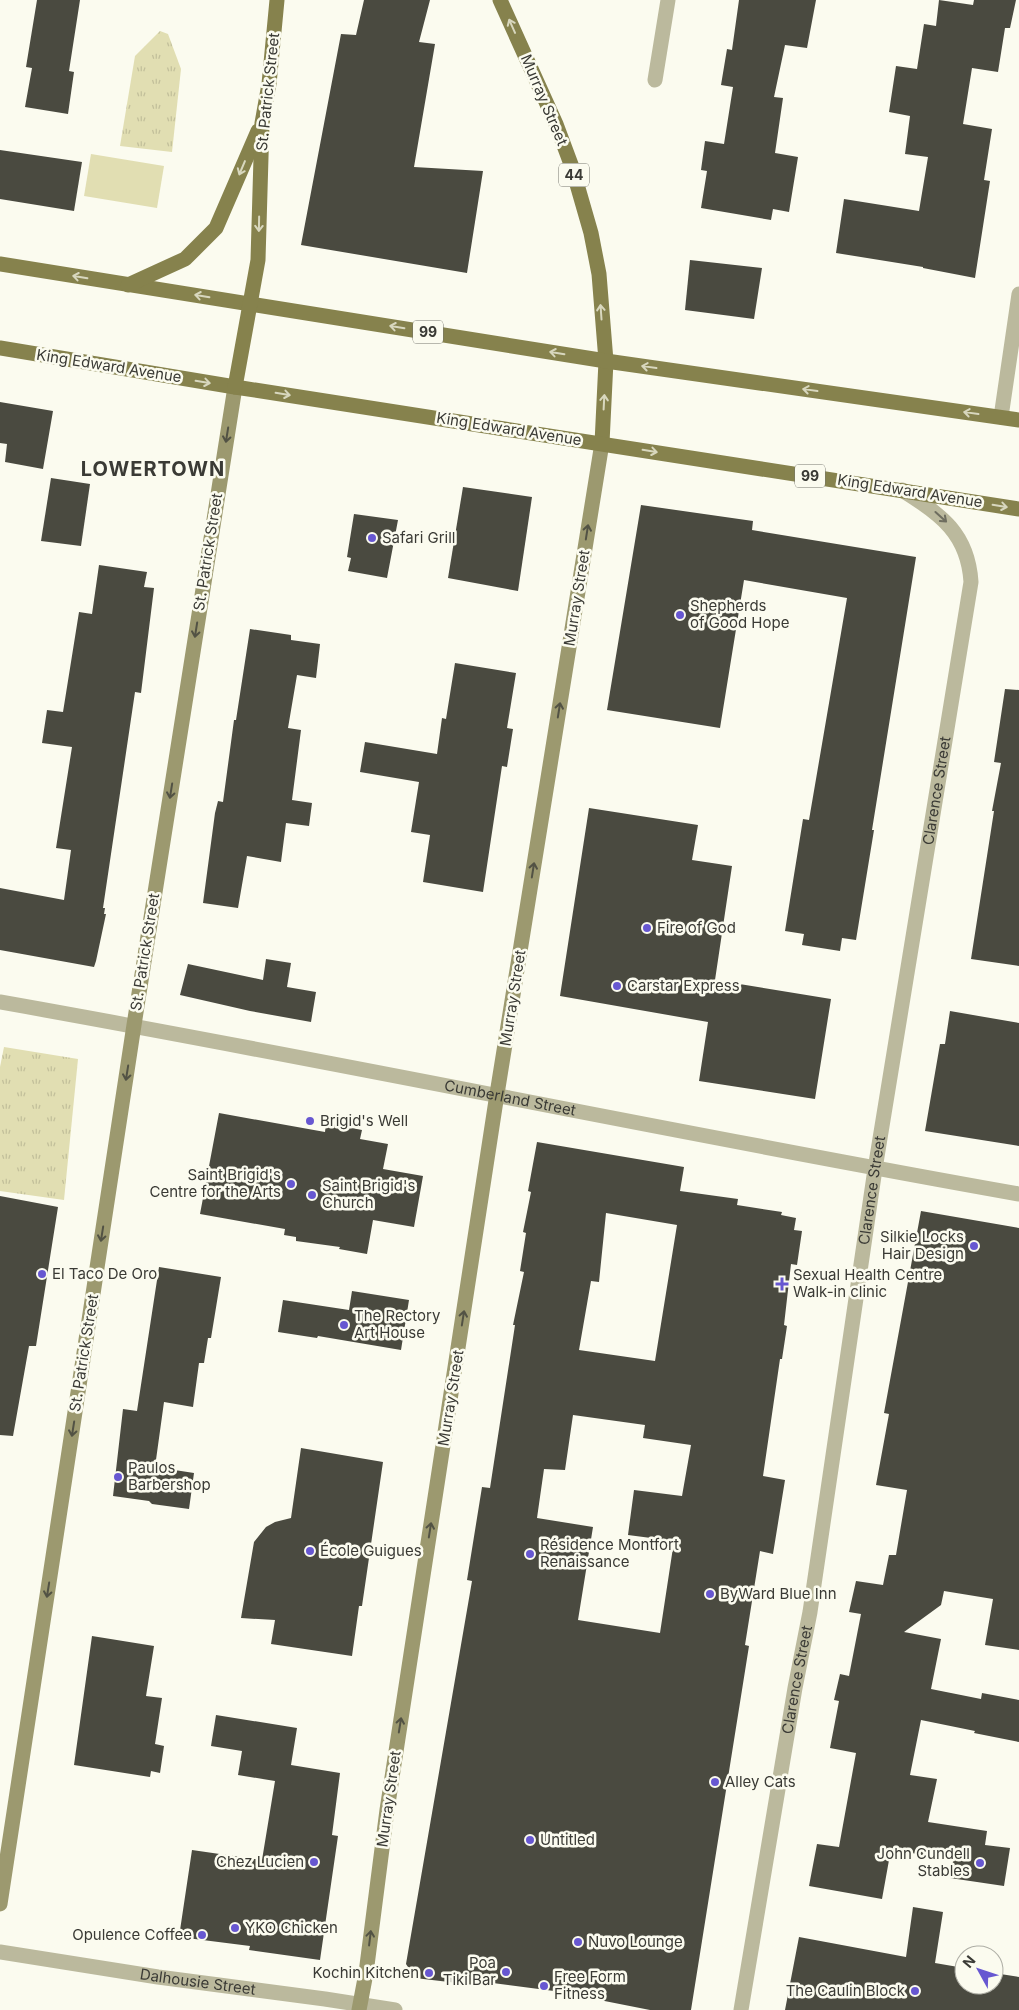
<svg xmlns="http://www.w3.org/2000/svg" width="1019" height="2010" viewBox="0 0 1019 2010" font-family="Inter,sans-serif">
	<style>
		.green { fill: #e1deb2 }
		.park { fill: url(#park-tufts) }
		.building { fill: #4a4a40; fill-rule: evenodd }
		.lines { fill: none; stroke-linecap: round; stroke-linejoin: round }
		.minor { stroke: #bbb99d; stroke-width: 15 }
		.tertiary { stroke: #bbb99d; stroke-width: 15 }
		.secondary { stroke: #9c996f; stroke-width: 15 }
		.primary { stroke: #86824d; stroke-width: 15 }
		.oneway { stroke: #d8d7be }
		.oneway2 { stroke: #525244 }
		.oneway3 { stroke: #6e6d5f }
		.poi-dot { fill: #6757d1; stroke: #fbfbef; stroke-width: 2 }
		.labels { text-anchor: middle; stroke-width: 5; stroke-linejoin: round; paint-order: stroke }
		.shield { fill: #fbfbef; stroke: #74746d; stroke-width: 1 }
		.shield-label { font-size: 14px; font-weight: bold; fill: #3a3a35 }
		.street-label { font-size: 15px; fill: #3a3a35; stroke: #fbfbef }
		.poi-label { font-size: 15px; fill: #3a3a35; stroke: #fbfbef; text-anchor: start }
		.district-label { font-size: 20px; font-weight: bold; letter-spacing: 1px; fill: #3a3a35; stroke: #fbfbef }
	</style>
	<defs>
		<pattern id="park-tufts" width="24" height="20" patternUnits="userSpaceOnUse" patternTransform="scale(1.25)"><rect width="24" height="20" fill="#e1deb2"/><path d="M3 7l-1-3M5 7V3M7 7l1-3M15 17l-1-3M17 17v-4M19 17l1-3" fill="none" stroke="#c2bf9a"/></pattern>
	</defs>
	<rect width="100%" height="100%" fill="#fbfbef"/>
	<!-- green -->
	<path class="green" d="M91 154 164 166 157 208 84 196Z"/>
	<!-- park -->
	<g class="park">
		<path d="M160 31 168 34 181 69 172 152 120 146 135 56Z"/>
		<path d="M4 1047 78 1059 64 1200 0 1191V1067Z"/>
	</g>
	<!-- building -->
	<g class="building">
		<path d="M37 0H80L69 71 74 72 68 114 25 107 32 68 26 67Z"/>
		<path d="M364 0H430L419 42 435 44 414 167 483 171 467 273 301 245 341 34 356 35Z"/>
		<path d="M739 0H816L807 48 785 45 774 97 783 98 775 153 798 157 789 212 773 209 771 220 701 208 707 171 701 170 705 141 724 144 733 87 721 85 727 49 732 50Z"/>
		<path d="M939 0 973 5 974 0H1016L1010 28H1005L998 72 972 68 963 124 992 129 984 180 990 181 975 278 923 268V267L836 253 844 199 919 211 928 157 905 154 910 116 889 112 896 66 917 69 924 24 936 26Z"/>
		<path d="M0 150 82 162 74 211 0 199Z"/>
		<path d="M690 260 762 268 754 319 685 310Z"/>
		<path d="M0 402 53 411 43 469 5 462 7 444 0 443Z"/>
		<path d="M51 478 90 484 81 546 41 541Z"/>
		<path d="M463 487 532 497 518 591 448 578Z"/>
		<path d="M641 505 753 521 752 530 916 557 872 830H874L856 940 842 938 840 951 802 945 804 934 785 931 803 819 809 820 847 598 744 580 720 728 607 710Z"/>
		<path d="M354 514 398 520 387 578 348 571 351 558 347 557Z"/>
		<path d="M99 565 147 572 144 587 154 588 141 693 135 692 103 908H105L104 914H106L96 961 94 967 0 950V888L64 900 71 850 56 848 72 747 42 743 47 710 63 712 79 612 92 614Z"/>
		<path d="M250 629 291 635V640L320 644 316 678 297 675 288 728 301 730 292 800 312 803 309 826 286 823 281 862 247 856 238 908 203 903 215 813 218 801 223 802 234 720H236Z"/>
		<path d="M455 663 516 673 507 728 513 729 507 767 502 766 483 892 423 882 430 835 411 832 419 782 360 772 365 742 437 754 442 718 446 719Z"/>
		<path d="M1005 689 1019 690V966L971 959 994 811H992L1001 763 994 762Z"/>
		<path d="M589 808 698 825 692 860 732 866 715 980 831 999 815 1099 699 1081 708 1022 560 996Z"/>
		<path d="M266 959 291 963 287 987 316 992 311 1022 250 1011 180 995 188 964 263 980Z"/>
		<path d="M950 1011 1019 1023V1146L925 1131 940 1044H945Z"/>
		<path d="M219 1113 325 1132 326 1123 362 1130 360 1139 388 1144 383 1169 423 1176 414 1227 373 1220 367 1254 339 1249 340 1247 296 1241V1237L284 1235 285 1229 200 1214Z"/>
		<path d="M537 1142 684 1167 680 1191 738 1199 737 1205 782 1212 781 1215 796 1218 794 1230 802 1231 797 1265 791 1264 784 1325 787 1326 782 1359H780L763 1476 785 1480 773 1554 760 1551 745 1645 749 1646 691 2010H650L554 1991 485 1982 483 1986 415 1978 406 1964 472 1581 467 1580 482 1487 490 1488 515 1325H513L524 1272 520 1271 526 1233 523 1232 531 1192 528 1191ZM606 1213 677 1225 655 1361 579 1350 591 1281 599 1282ZM573 1415 645 1425 643 1438 691 1445 682 1496 634 1490 628 1535 674 1541 660 1633 578 1620 593 1527 537 1518 544 1469 565 1470Z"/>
		<path d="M0 1196 58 1207 36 1346H29L13 1436 0 1435Z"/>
		<path d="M921 1211 1019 1228V1650L985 1645 993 1599 944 1591 941 1605 904 1632 941 1639 931 1689 981 1699 982 1693 1019 1700V1742L974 1733 975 1731 921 1720 910 1775 937 1779 928 1822 987 1831 985 1845 1010 1848 1004 1886 950 1878 953 1861 891 1849 882 1899 809 1886 817 1844 839 1847 856 1753 830 1748 839 1701 834 1700 840 1674 849 1676 861 1614 849 1612 856 1581 883 1585 889 1555H896L907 1490 876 1485 889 1414 884 1413Z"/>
		<path d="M159 1267 221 1277 211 1338H208L204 1363H199L193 1407 164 1402 155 1467 194 1473 189 1509 152 1504 149 1501 113 1496 123 1409 137 1411Z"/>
		<path d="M352 1291 409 1300 401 1350 318 1336 317 1338 278 1332 283 1300 349 1310Z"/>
		<path d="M301 1448 383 1462 362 1606H359L352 1656 271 1644 275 1620 241 1618 254 1542 266 1527 275 1522 291 1518Z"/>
		<path d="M92 1636 154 1646 146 1696 162 1698 155 1744 164 1746 160 1773 151 1771 150 1777 74 1765Z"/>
		<path d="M216 1715 297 1728 291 1765 340 1773 332 1835 338 1836 320 1960 249 1950 250 1946 179 1937 192 1850 262 1860 275 1781 238 1775 242 1751 211 1746Z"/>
		<path d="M913 1907 943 1912 935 1963 964 1968V1985H994V1973L1019 1977V2010H785L799 1937 906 1957Z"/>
	</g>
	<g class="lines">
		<!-- minor -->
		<g class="minor">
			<path d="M655 80 668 0"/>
			<path d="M1001 417 1019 294"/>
			<path id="s1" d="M0 1002C340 1062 679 1134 1019 1194"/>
			<path id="s2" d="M741 2010 795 1688 810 1612 875 1169 971 582C968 534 941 514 902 490"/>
		</g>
		<!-- tertiary -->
		<path class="tertiary" id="s3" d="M0 1952 158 1977 325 1999 395 2010"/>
		<!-- secondary -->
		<g class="secondary">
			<path d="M0 1904 134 1025 235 387"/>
			<path d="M359 2010 366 1973 387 1810 497 1094 602 443"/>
		</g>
		<!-- primary -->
		<g class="primary">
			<path d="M500 0 556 124 572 167 591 233 599 274 606 361 602 443"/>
			<path d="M0 264 606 361 1019 420"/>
			<path d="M128 285 185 259 216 228 258 131"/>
			<path d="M0 348 235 387 1019 509"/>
			<path d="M235 387 258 260 262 123 269 84 277 0"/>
		</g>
	</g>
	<!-- one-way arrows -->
	<defs><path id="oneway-shaft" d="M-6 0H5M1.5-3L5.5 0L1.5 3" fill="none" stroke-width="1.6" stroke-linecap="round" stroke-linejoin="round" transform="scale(1.25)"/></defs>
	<g class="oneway">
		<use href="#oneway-shaft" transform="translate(512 26) rotate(-114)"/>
		<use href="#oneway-shaft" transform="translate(242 168) rotate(113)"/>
		<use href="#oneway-shaft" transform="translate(259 224) rotate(91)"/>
		<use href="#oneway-shaft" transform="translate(80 277) rotate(-171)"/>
		<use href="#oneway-shaft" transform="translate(202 296) rotate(-171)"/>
		<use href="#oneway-shaft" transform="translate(601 312) rotate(-94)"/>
		<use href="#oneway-shaft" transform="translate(397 327) rotate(-171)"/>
		<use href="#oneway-shaft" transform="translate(557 353) rotate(-171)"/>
		<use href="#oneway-shaft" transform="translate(649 367) rotate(-172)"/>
		<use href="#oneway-shaft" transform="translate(203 382) rotate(9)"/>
		<use href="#oneway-shaft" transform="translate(810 390) rotate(-172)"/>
		<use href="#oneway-shaft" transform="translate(283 394) rotate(9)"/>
		<use href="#oneway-shaft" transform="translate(604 402) rotate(-87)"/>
		<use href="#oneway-shaft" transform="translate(971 413) rotate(-172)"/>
		<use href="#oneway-shaft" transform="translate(650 451) rotate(9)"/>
		<use href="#oneway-shaft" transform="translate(1000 506) rotate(9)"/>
	</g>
	<g class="oneway2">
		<use href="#oneway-shaft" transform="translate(227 435) rotate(99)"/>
		<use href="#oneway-shaft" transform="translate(587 532) rotate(-81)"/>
		<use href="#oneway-shaft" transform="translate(196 630) rotate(99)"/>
		<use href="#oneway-shaft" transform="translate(559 710) rotate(-81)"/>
		<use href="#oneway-shaft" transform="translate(171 791) rotate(99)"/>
		<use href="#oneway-shaft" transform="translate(533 870) rotate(-81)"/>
		<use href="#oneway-shaft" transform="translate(127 1073) rotate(99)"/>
		<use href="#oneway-shaft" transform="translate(102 1234) rotate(99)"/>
		<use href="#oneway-shaft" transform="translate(463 1318) rotate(-81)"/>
		<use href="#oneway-shaft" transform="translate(73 1429) rotate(99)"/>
		<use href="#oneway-shaft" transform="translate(430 1530) rotate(-81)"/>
		<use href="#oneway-shaft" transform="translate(48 1590) rotate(99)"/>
		<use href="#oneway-shaft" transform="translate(400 1725) rotate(-81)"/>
		<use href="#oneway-shaft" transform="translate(370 1938) rotate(-83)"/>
	</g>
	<use class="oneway3" href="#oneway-shaft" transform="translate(941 517) rotate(42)"/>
	<!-- markers -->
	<g class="poi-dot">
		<circle cx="372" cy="538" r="5"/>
		<circle cx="680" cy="615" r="5"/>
		<circle cx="647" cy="928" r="5"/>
		<circle cx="617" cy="986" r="5"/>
		<circle cx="310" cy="1121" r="5"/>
		<circle cx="291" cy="1184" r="5"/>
		<circle cx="312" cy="1195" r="5"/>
		<circle cx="974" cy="1246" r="5"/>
		<circle cx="42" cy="1274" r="5"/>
		<path d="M779.5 1276.5h5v5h5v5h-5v5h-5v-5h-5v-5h5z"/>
		<circle cx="344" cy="1325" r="5"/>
		<circle cx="118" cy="1477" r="5"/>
		<circle cx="310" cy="1551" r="5"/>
		<circle cx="530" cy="1554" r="5"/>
		<circle cx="710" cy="1594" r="5"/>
		<circle cx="715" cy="1782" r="5"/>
		<circle cx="530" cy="1840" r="5"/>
		<circle cx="314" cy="1862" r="5"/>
		<circle cx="980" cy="1863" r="5"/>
		<circle cx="235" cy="1928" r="5"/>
		<circle cx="202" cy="1935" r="5"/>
		<circle cx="578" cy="1942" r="5"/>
		<circle cx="506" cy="1972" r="5"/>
		<circle cx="429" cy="1973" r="5"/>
		<circle cx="544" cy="1986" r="5"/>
		<circle cx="915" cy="1991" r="5"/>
	</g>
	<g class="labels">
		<!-- shield labels -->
		<g class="shield">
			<rect x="559" y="163.5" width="30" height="23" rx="4"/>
			<rect x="413" y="320.5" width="30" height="23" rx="4"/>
			<rect x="795" y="464.5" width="30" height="23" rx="4"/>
		</g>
		<g class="shield-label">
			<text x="574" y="180">44</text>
			<text x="428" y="337">99</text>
			<text x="810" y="481">99</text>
		</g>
		<!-- street labels -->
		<g class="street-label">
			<text transform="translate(268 92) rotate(-84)" y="5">St. Patrick Street</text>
			<text transform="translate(544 100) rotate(67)" y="5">Murray Street</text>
			<text transform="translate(109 366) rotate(9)" y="5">King Edward Avenue</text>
			<text transform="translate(509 429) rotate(9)" y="5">King Edward Avenue</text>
			<text transform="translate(910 491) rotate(9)" y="5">King Edward Avenue</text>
			<text transform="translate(208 552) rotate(-81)" y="5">St. Patrick Street</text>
			<text transform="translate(577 598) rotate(-81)" y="5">Murray Street</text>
			<text dy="5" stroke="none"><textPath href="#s2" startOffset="1235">Clarence Street</textPath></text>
			<text transform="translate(145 952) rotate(-81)" y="5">St. Patrick Street</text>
			<text transform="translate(513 998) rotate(-81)" y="5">Murray Street</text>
			<text dy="5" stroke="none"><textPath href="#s1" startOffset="519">Cumberland Street</textPath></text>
			<text dy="5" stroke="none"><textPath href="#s2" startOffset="830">Clarence Street</textPath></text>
			<text transform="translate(84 1353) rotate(-81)" y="5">St. Patrick Street</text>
			<text transform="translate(451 1398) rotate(-81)" y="5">Murray Street</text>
			<text dy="5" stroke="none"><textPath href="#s2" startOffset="335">Clarence Street</textPath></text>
			<text transform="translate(389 1799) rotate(-82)" y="5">Murray Street</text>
			<text dy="5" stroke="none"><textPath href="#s3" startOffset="200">Dalhousie Street</textPath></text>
		</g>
		<!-- poi labels -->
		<g class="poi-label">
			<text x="382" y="543">Safari Grill</text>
			<text x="690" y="611">Shepherds<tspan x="690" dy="17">of Good Hope</tspan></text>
			<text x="657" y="933">Fire of God</text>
			<text x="627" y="991">Carstar Express</text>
			<text x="320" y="1126">Brigid's Well</text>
			<text x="281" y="1180" text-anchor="end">Saint Brigid's<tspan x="281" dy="17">Centre for the Arts</tspan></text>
			<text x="322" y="1191">Saint Brigid's<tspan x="322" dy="17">Church</tspan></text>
			<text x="964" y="1242" text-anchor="end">Silkie Locks<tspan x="964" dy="17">Hair Design</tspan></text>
			<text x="52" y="1279">El Taco De Oro</text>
			<text x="793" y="1280">Sexual Health Centre<tspan x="793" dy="17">Walk-in clinic</tspan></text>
			<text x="354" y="1321">The Rectory<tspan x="354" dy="17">Art House</tspan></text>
			<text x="128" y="1473">Paulos<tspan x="128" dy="17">Barbershop</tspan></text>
			<text x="540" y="1550">Résidence Montfort<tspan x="540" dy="17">Renaissance</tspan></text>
			<text x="320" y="1556">École Guigues</text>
			<text x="720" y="1599">ByWard Blue Inn</text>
			<text x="725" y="1787">Alley Cats</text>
			<text x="540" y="1845">Untitled</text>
			<text x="970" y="1859" text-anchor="end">John Cundell<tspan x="970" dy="17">Stables</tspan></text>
			<text x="304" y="1867" text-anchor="end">Chez Lucien</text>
			<text x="245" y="1933">YKO Chicken</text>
			<text x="192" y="1940" text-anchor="end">Opulence Coffee</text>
			<text x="588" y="1947">Nuvo Lounge</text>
			<text x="496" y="1968" text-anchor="end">Poa<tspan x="496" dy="17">Tiki Bar</tspan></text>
			<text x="419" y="1978" text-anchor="end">Kochin Kitchen</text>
			<text x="554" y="1982">Free Form<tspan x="554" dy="17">Fitness</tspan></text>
			<text x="905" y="1996" text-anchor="end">The Caulin Block</text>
		</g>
		<!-- district labels -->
		<g class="district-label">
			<text x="153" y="476">LOWERTOWN</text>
		</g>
	</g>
	<!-- north arrow -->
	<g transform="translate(979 1970) rotate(310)"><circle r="24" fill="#fbfbef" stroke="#aeaea5"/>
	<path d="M0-4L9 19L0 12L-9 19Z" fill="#6757d1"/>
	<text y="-8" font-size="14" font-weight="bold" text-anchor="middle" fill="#3a3a35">N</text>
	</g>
</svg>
